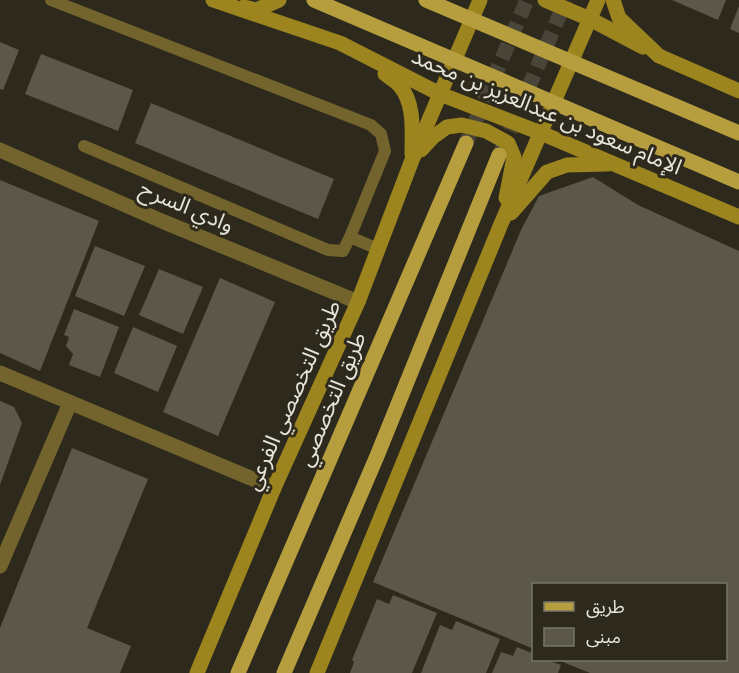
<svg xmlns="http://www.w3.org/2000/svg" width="739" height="673" viewBox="0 0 739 673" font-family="'Exo 2','Noto Sans Arabic',sans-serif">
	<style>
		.building { fill: #5c5849 }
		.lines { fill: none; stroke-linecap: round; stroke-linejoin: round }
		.primary-tunnel { stroke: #494539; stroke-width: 15; stroke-dasharray: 15 8; stroke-linecap: butt }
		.lane { stroke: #72642c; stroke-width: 12 }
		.street { stroke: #72642c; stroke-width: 15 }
		.secondary { stroke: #9c841f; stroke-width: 15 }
		.primary { stroke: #b69e3f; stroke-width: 15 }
		.primary-bridge { stroke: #b69e3f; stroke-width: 15 }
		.labels { text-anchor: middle; stroke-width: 6; stroke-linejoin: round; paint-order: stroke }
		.street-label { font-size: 22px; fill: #e6e4db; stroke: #2d291c }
	</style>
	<rect width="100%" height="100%" fill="#2d291c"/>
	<!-- building -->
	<g class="building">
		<path d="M672 0H726L718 20Z"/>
		<path d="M739 6V33L730 29Z"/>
		<path d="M0 42 19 50 3 90 0 89Z"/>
		<path d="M41 54 133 90 118 131 25 94Z"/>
		<path d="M151 103 334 179 318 219 135 143Z"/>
		<path d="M593 177 638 205 739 251V673H590L558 660H726V584H534V649L373 582 521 230 539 196Z"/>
		<path d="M0 180 99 221 40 371 0 353Z"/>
		<path d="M95 246 145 266 124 316 75 296Z"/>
		<path d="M159 269 203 287 183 334 139 315Z"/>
		<path d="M220 278 275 302 218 436 163 412Z"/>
		<path d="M74 309 119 327 100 377 69 365 73 354 66 346 69 337 64 335Z"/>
		<path d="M133 327 177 346 158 392 114 373Z"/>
		<path d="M0 401 14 407 22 423 0 485Z"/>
		<path d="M72 448 148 479 87 628 131 646 120 673H0V628Z"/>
		<path d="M393 595 437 613 412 673H350L354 662 352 660 377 599 389 604Z"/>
		<path d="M456 621 500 639 486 673H421L440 625 452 630Z"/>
		<path d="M517 647 534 654V660H547L561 665 558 673H492L501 652 513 656Z"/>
	</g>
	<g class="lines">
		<!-- primary-tunnel -->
		<g class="primary-tunnel">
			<path d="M466 143 527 0"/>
			<path d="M501 152 566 0"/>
		</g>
		<!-- lane -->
		<g class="lane">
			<path d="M51 0 371 125 381 134 385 151 350 237 378 249"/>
			<path d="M84 146 328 250 343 251 350 237"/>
		</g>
		<!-- street -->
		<g class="street">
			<path d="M0 150 164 222 358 302"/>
			<path d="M0 373 274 488"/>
			<path d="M0 566 70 403"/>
		</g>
		<!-- secondary -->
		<g class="secondary">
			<path d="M213 0 340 43 440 94 541 133 739 217"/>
			<path d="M545 0 590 19 643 47"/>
			<path d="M613 0 619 18 659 56 739 91"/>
			<path d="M244 7 256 10 279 0"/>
			<path d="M385 74C390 78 396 81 400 86 415 104 412 131 412 154"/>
			<path d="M421 150 433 137 447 127 462 125 486 131 508 143 514 157 506 198"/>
			<path d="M511 213 547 172 567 165 608 164"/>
			<path d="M197 673 274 488 358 302 412 160 480 0"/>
			<path d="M317 673 501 224 598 0"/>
		</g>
		<!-- primary -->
		<g class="primary">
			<path d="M238 673 466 143"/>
			<path d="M284 673 377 456 499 155"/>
		</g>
		<!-- primary-bridge -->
		<g class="primary-bridge">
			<path d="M314 0 739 182"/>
			<path d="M426 0 739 133"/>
		</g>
	</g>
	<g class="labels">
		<!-- street labels -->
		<g class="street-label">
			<text transform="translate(547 111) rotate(23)" y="8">الإمام سعود بن عبدالعزيز بن محمد</text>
			<text transform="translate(187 206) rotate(23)" y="8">وادي السرح</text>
			<text transform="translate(292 395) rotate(-66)" y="8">طريق التخصصي الفرعي</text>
			<text transform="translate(331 399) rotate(-67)" y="8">طريق التخصصي</text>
		</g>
	</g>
	<!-- legend -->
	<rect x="532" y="583" width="195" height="78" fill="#2d291c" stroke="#777468" stroke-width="1.5"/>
	<rect x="544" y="602" width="30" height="9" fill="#b69e3f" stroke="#777468" stroke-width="1.5"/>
	<text x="586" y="613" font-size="18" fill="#e6e4db">طريق</text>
	<rect x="544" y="628" width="30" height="18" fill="#5c5849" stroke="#777468" stroke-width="1.5"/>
	<text x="586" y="643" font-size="18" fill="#e6e4db">مبنى</text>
</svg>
